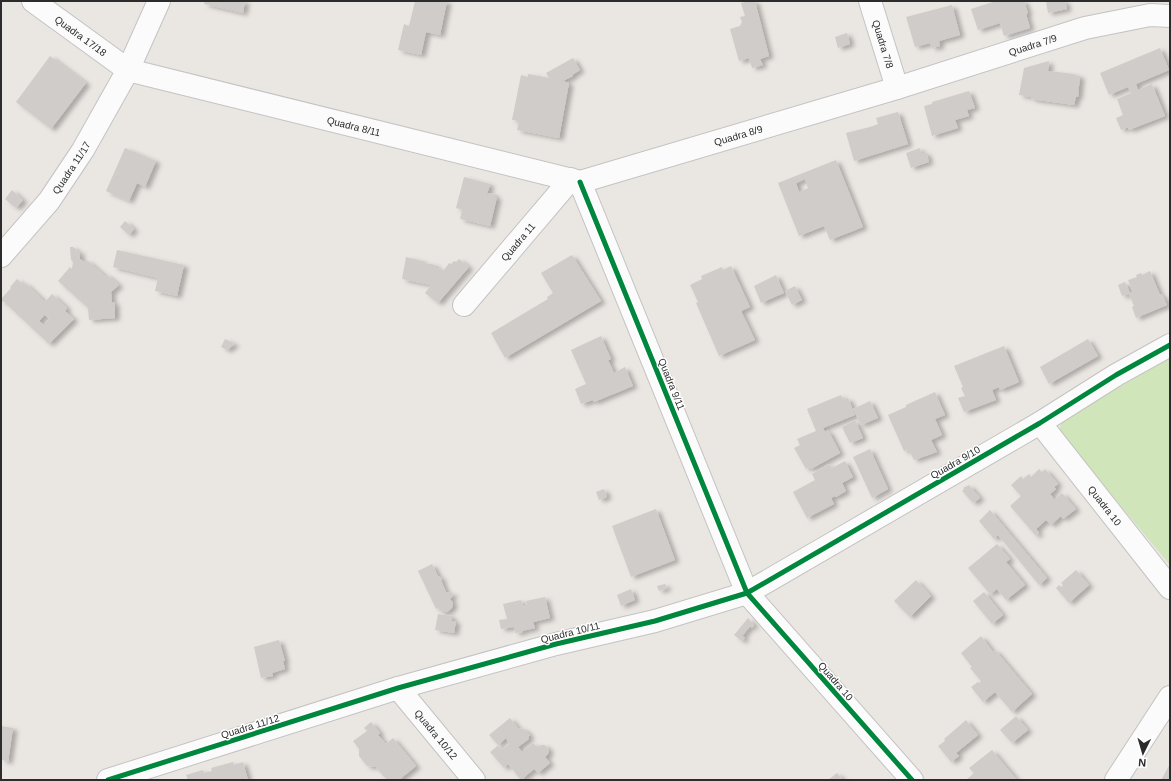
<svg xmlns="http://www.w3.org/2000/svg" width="1171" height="781" viewBox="0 0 1171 781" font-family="Arial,sans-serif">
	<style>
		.green { fill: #d0e5ba }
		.building { fill: #cfccc9; fill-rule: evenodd; filter: url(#shadow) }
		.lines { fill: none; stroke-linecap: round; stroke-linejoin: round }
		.minor-casing { stroke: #c4c3c3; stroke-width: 24 }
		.minor { stroke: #fcfbfb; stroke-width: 22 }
		.cycleway-casing { stroke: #fff; stroke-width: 8 }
		.cycleway { stroke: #00873e; stroke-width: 5 }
		.labels { text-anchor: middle; stroke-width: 3; stroke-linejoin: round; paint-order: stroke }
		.street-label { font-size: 10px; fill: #2c2c2c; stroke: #fff }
	</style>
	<defs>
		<filter id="shadow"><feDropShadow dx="4.5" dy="2.5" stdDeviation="2" flood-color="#0004"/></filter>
	</defs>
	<rect width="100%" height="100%" fill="#eae6e2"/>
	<!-- green -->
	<path class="green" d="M1170 358V565L1060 433V426L1064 419Z"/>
	<!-- building -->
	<g class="building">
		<path d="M205 1H245L243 13 204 4Z"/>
		<path d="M415 1H447L440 35 426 32 421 55 398 50 404 24 409 26Z"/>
		<path d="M748 1H755L769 56 760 59 763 65 752 68 749 58 739 61 730 29 740 26 742 22 740 17 745 16 741 3Z"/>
		<path d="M996 1H1024L1028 13 1026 14 1030 28 1004 36 1000 23 978 30 971 9Z"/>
		<path d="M1046 1H1065L1067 9 1048 13Z"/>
		<path d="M952 5 960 35 939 41 940 46 932 48 930 43 915 47 906 17Z"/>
		<path d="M847 33 850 44 838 48 835 37Z"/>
		<path d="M1160 48 1169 70 1136 84 1138 90 1152 84 1165 116 1129 130 1128 127 1121 130 1116 118 1123 115 1117 99 1131 93 1128 87 1109 95 1100 73Z"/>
		<path d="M50 56 86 83 51 129 16 102Z"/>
		<path d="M573 58 580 70 572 75 573 76 563 81 569 83 559 138 517 130 519 121 512 120 521 75 528 77V74L549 78 546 73Z"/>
		<path d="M1049 61 1048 71 1074 74V75L1080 76 1078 97H1076L1074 105 1031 99 1032 97 1019 95 1024 68Z"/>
		<path d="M969 91 975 108 967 110 969 116 955 120 958 128 932 136 924 106 932 104V102Z"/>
		<path d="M898 112 908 144 854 161 846 133 870 127 878 124 876 118Z"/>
		<path d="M125 148 156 161 145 187 137 183 129 201 106 191Z"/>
		<path d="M920 148 922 154 926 152 929 162 911 168 906 153Z"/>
		<path d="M836 160 863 227 830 240 824 226 799 236 778 183ZM805 179 808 188 799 192 796 183Z"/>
		<path d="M464 177 490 184 487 195H488V193L495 194 494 197H497L490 226 460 219 462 210 456 208Z"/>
		<path d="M12 190 23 200 16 208 5 199Z"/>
		<path d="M125 221 134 229 129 235 120 227Z"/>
		<path d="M70 247H73L76 249 75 252 80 251V259L83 261H88L104 275H107L119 285 111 292 112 303 115 302V318L89 320 88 308 58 281 70 267 72 269 73 262 71 260Z"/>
		<path d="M117 250 184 265 177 296 155 291 158 278 113 267Z"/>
		<path d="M572 255 601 301 505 358 491 333 548 299 547 297 553 293 541 273Z"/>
		<path d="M406 257 423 261V263L436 265 435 268 444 270 449 263 451 264 454 261 456 262 459 259 469 267 438 303 425 293 431 285 402 279Z"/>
		<path d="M731 266 750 307 741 311 755 340 719 356 696 303 698 302 690 285 702 279 701 276 722 267 723 270Z"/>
		<path d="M1150 271 1160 295 1162 294 1167 305 1136 318 1132 307 1134 306 1129 294 1122 296 1118 285 1125 282 1130 293 1133 292 1128 280 1137 277 1136 275 1141 273 1142 275Z"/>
		<path d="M776 275 784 293 761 303 754 286Z"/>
		<path d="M17 279 24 285 25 283 45 302 52 294 67 308 65 311 74 319 49 344 3 301 1 303V299L11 288 10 287ZM45 315 49 319 44 325 39 321Z"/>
		<path d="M795 286 802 300 792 305 785 291Z"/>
		<path d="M601 336 611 359 608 360 614 373 625 367 633 386 594 402 593 400 581 404 575 389 586 384 571 350Z"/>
		<path d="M225 339 235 344 227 350 221 347Z"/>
		<path d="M1088 339 1098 356 1049 384 1040 367Z"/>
		<path d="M1004 346 1019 382 1000 390 999 387 992 390 996 400 964 412 958 398 965 396 961 388 963 387 954 366Z"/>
		<path d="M935 392 945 415 935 419 942 435 931 440 937 452 914 460 909 450 904 451 888 415 906 407V405Z"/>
		<path d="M841 395 843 400 848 398 855 415 823 428 825 432 828 430 840 453 811 469 809 467 806 469 794 448 800 445 797 439 816 431 807 409Z"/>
		<path d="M870 401 878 418 861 425 853 409Z"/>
		<path d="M855 420 863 438 850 443 842 427Z"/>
		<path d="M870 449 888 489 872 498 853 457Z"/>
		<path d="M845 461 853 477 842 483 846 491 836 497 835 496 831 498 834 504 807 518 793 492 815 480 812 474 829 464 832 468Z"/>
		<path d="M1039 469 1042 472 1045 469 1058 484 1054 487 1056 489 1050 494 1054 499H1055L1062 493 1076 509 1063 519 1061 516 1051 525 1046 520 1036 529 1039 533 1036 536 1010 506 1021 496 1011 485 1021 476 1023 479 1029 474 1031 477Z"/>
		<path d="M969 485 980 498 973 503 962 491 964 489 963 488Z"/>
		<path d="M604 489 607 497 599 500 596 492Z"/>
		<path d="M656 509 675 560 631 577 612 526Z"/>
		<path d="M990 510 1047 578 1039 585 998 535 994 539 979 521Z"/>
		<path d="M997 544 1010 559 1006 562 1025 585 1006 600 997 589 990 594 968 568Z"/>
		<path d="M432 564 438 576 442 578 441 580 446 592 454 594 450 599 453 603 452 608 447 612H442L438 608 436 609 418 571Z"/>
		<path d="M1076 570 1089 585 1069 603 1056 588 1059 585 1061 587 1063 585 1061 583Z"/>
		<path d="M916 580 931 596 910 617 894 601Z"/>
		<path d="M665 584 667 588 659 591 657 586Z"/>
		<path d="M631 589 635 600 621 606 617 595Z"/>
		<path d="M984 592 1003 615 992 624 973 601Z"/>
		<path d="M545 597 550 618 533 622 535 628 522 631 523 632 515 633 514 627 501 629 499 620 507 619 503 604 521 600 523 606 527 605 526 601Z"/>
		<path d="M438 614 452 616V621H456L454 633 435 630Z"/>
		<path d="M748 618 754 625 752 628 750 626 742 636 745 638 742 641 734 635Z"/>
		<path d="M981 636 993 652 995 650 1032 694 1012 712 995 692 983 702 971 687 978 682 979 683 981 681 970 668 972 667 961 653Z"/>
		<path d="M279 640 285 661H283L285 669 272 673 273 676 261 678 254 647Z"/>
		<path d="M1016 716 1028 730 1012 743 1000 730Z"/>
		<path d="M510 718 518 728 524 729 530 735 528 737 529 739 518 747 522 752 533 743 538 748 541 745H545L549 750 548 754 545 757 550 763 538 773 534 769 521 780 508 764 504 768 490 752 500 744 499 748 503 749 509 744 506 738 498 745 489 735Z"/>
		<path d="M966 720 978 735 956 753 959 756 951 762 938 746 945 741 944 739Z"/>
		<path d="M371 722 380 733 378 735 386 744 393 738 416 766 399 780H388L383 776 376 767 367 766 359 756V749L353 741 367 731 364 728Z"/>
		<path d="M1 726 13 728 8 762 1 759Z"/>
		<path d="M992 750 1017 780H966L974 773 969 768Z"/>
		<path d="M233 762 234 765 243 762 248 780H188L186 775 203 770 204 773 212 771 211 768Z"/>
		<path d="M1170 764V780H1161Z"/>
		<path d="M837 773 843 780H828Z"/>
	</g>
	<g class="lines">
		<!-- minor casing -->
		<g class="minor-casing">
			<g id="minor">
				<path id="s1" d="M33 1 128 70 580 182"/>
				<path id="s2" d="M870 1 897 88"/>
				<path d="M580 182 747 593 912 780"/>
				<path id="s3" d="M580 182 897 88 1085 28 1150 15 1170 16"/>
				<path id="s4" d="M1 256 49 201 83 150 128 70 159 1"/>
				<path id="s5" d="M464 305 571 179"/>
				<path id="s6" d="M1040 423 1170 588"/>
				<path id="s7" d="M398 688 474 780"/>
				<path d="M108 780 398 688 556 644 655 621 747 593 1040 423 1116 375 1170 345"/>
				<path d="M1116 780 1170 697"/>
			</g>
		</g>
		<!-- minor -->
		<use href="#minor" class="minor"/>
		<!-- cycleway casing -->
		<g class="cycleway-casing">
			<g id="cycleway">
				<path d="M580 182 747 593 912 780"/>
				<path d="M108 780 398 688 556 644 655 621 747 593 1040 423 1116 375 1170 345"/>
			</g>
		</g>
		<!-- cycleway -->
		<use href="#cycleway" class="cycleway"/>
	</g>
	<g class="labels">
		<!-- street labels -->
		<g class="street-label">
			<text dy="4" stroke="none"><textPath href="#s1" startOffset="59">Quadra 17/18</textPath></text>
			<text dy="4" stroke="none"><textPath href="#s2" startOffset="45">Quadra 7/8</textPath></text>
			<text dy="4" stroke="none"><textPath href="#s3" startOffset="473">Quadra 7/9</textPath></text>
			<text dy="4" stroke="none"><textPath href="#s1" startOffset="350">Quadra 8/11</textPath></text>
			<text dy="4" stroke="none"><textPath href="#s3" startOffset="165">Quadra 8/9</textPath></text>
			<text dy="4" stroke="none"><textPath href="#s4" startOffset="113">Quadra 11/17</textPath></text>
			<text dy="4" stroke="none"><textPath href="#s5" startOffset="83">Quadra 11</textPath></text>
			<text transform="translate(672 384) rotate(68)" y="4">Quadra 9/11</text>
			<text transform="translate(955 462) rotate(-30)" y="4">Quadra 9/10</text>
			<text dy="4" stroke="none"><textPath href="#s6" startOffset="105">Quadra 10</textPath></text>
			<text transform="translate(570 632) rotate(-14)" y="4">Quadra 10/11</text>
			<text transform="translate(836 681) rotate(49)" y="4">Quadra 10</text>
			<text transform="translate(250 726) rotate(-17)" y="4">Quadra 11/12</text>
			<text dy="4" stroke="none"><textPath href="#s7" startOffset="60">Quadra 10/12</textPath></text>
		</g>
	</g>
	<!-- border -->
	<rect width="1171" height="781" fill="none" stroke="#2c2c2c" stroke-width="4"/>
	<!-- north arrow -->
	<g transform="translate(1143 753) rotate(185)" stroke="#ffffff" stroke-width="3" paint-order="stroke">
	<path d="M0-3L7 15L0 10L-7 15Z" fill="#2c2c2c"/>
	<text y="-6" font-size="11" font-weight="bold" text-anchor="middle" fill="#2c2c2c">N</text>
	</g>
</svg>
